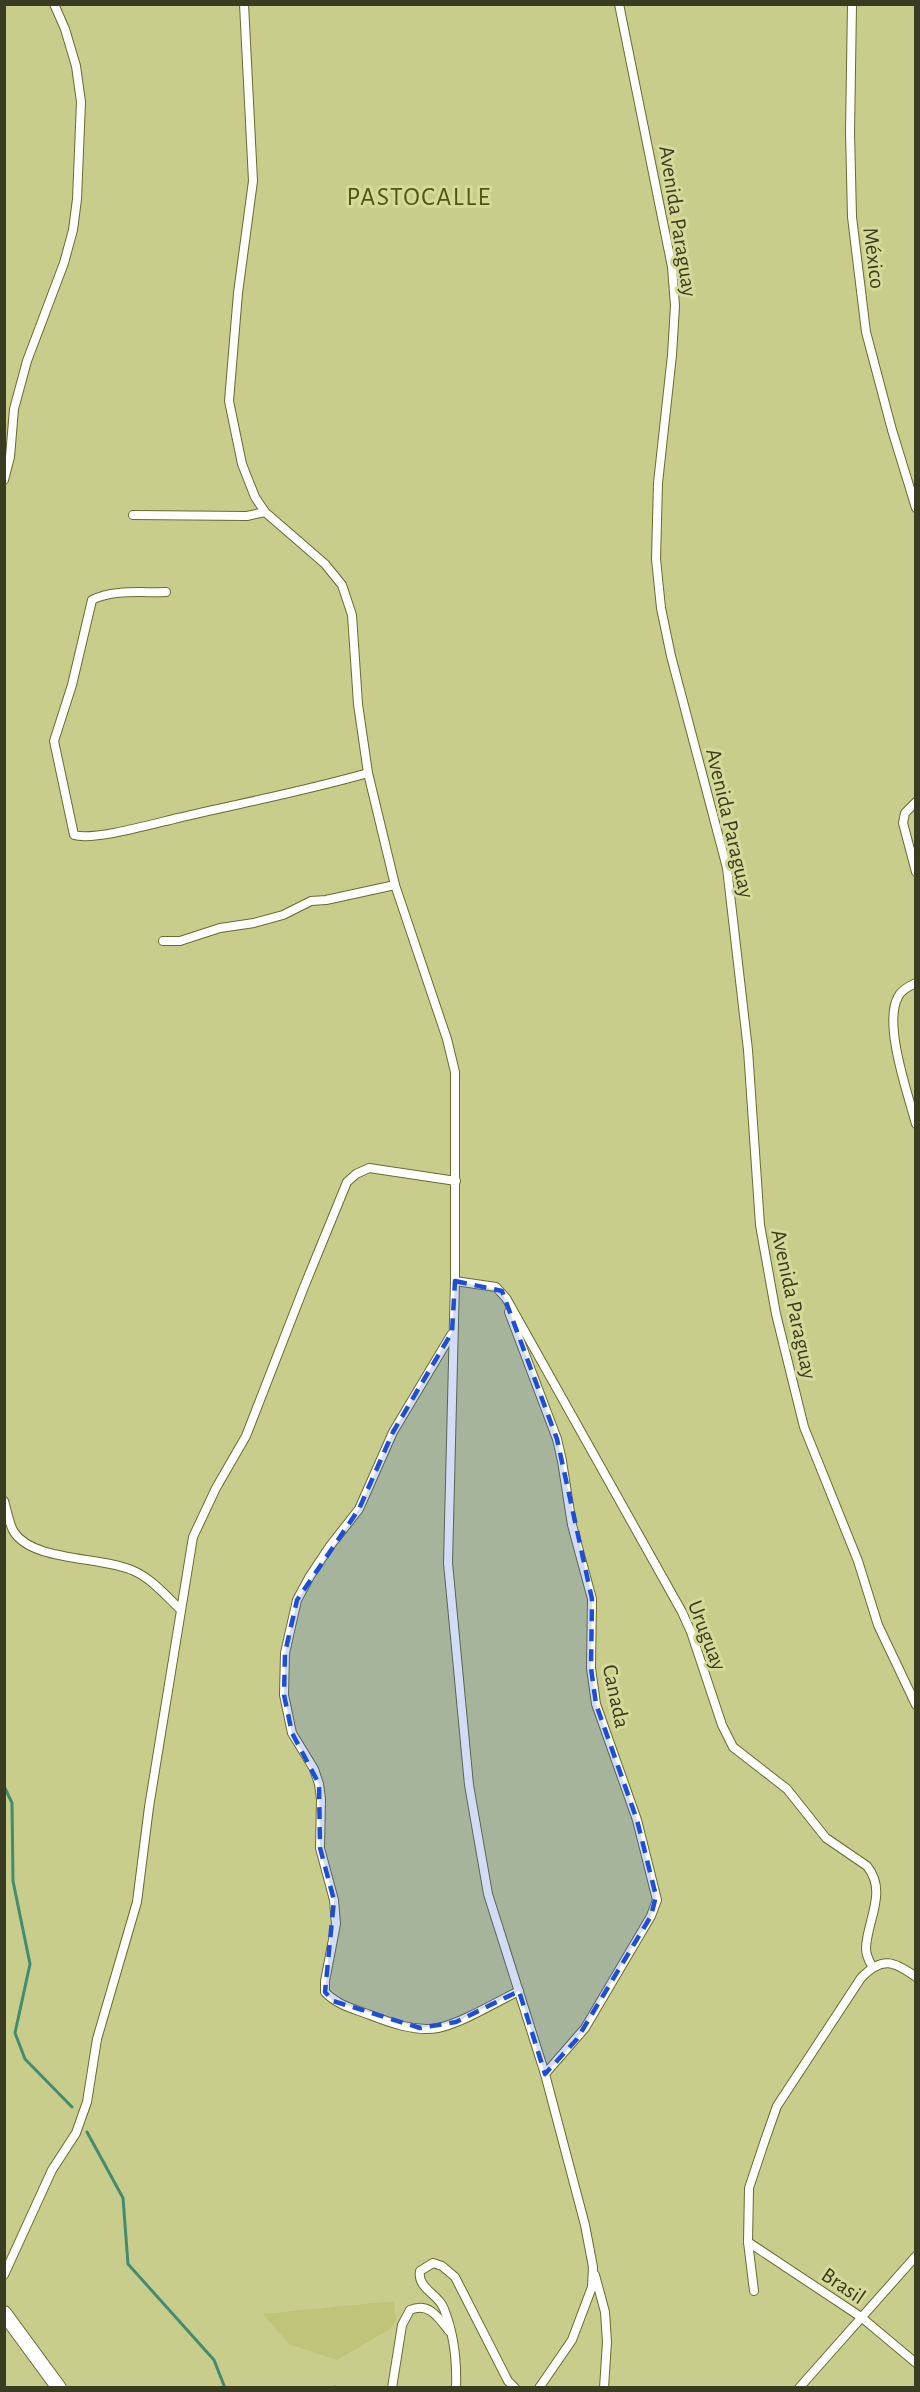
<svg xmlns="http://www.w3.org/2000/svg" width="920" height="2392" viewBox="0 0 920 2392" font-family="'Alegreya Sans',sans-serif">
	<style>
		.built { fill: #c0c47b }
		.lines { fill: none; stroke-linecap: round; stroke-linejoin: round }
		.stream { stroke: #428d6f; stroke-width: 3 }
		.street-casing { stroke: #696b2d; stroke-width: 10 }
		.primary-casing { stroke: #696b2d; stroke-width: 16 }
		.street { stroke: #fff; stroke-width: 8 }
		.primary { stroke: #fff; stroke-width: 14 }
		.marked { fill: #1d4ed8; fill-opacity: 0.2; stroke: #1d4ed8; stroke-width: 4.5; stroke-dasharray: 12 8; stroke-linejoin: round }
		.labels { text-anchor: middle; stroke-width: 6; stroke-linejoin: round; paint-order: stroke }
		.street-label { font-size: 22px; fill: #3a3c21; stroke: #d6da98 }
		.quarter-label { font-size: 26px; letter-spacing: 1.5px; fill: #535513; stroke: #d6da98 }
	</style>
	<rect width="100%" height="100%" fill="#c9cd8c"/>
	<!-- built -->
	<path class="built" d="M394 2301 396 2320 390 2329 337 2360 289 2344 263 2314Z"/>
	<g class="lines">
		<!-- stream -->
		<g class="stream">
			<path d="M4 1786 12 1803 13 1881 30 1964 15 2033 25 2059 72 2107"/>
			<path d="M87 2132 123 2198 128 2264 214 2360 225 2388"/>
			<path d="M334 2388 335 2387"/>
		</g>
		<!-- street casing -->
		<g class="street-casing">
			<g id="street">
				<path d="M244 4 253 181 238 293 229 401 242 464 255 497 265 512 325 564 342 585 352 615 358 704 368 773 395 885 447 1039 455 1072V1281L448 1563 469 1785 488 1894 545 2074 585 2225 593 2267 592 2287 572 2340 539 2388"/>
				<path d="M619 4 672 267 675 306 672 355 658 483 656 559 661 608 671 656 727 868 748 1050 760 1225 776 1314 804 1427 858 1561 878 1625 916 1705"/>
				<path d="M852 4 850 132 852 217 866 332 892 430 916 508"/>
				<path d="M4 480 10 457 14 409 27 361 64 263 73 230 77 199 81 102 76 66 65 29 54 4"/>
				<path d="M133 515 247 516 265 512"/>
				<path d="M166 592C143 593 113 589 92 600L72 685 54 741 74 835C94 841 156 823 178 818 242 803 305 791 368 773"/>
				<path d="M916 802 905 813 903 823 916 872"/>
				<path d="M163 941H180L220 928 254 923 283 915 311 901 326 900 395 885"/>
				<path d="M916 983C909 986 901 990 898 997 883 1024 908 1094 916 1124"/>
				<path d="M455 1281 496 1287 506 1298 682 1612 691 1632 722 1725 733 1747 787 1789 826 1838 867 1866C888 1892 867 1920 866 1948 866 1955 869 1961 872 1966"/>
				<path d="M509 1312 557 1439 562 1461 572 1525 592 1599 591 1668 596 1704 637 1820 657 1900 651 1916 585 2028 545 2074"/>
				<path d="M451 1335 393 1432 359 1509 330 1546 310 1576 297 1600 285 1653 284 1695 292 1733 314 1769 319 1784 321 1799 320 1848 334 1900 336 1924 325 1981V1992C337 2005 354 2009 370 2015 391 2023 415 2032 438 2028 462 2023 496 2002 519 1991"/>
				<path d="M4 1501C7 1511 9 1524 14 1532 33 1562 102 1556 134 1571 152 1579 166 1596 180 1609"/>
				<path d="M748 2242 861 2317 916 2363"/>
				<path d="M4 2275 52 2170 76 2133 87 2102 97 2039 137 1902 149 1807 193 1537 216 1488 246 1436 304 1287 347 1182 356 1174 369 1168 456 1181"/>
				<path d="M595 2275 605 2312 607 2342 604 2388"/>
				<path d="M754 2291 748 2242 749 2188 765 2140 777 2106 861 1978C882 1956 894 1961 916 1977"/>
				<path d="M392 2388 402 2325 410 2310C429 2302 438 2317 449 2331"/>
				<path d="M456 2388C457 2361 454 2334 444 2309 439 2294 417 2289 420 2271L433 2263 442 2266 455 2277 508 2381 515 2388"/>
				<path d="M799 2388 916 2256"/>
			</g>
		</g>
		<!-- primary casing -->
		<g class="primary-casing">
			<path id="primary" d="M4 2313 59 2388"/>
		</g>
		<!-- street -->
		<use href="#street" class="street"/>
		<!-- primary -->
		<use href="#primary" class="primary"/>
	</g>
	<!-- marked area -->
	<path class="marked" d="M455 1281 502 1291 557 1439 592 1599 591 1668 596 1704 637 1820 656 1896 651 1916 577 2039 545 2074 519 1991 456 2022 420 2028 333 2001 325 1992 334 1900 320 1848 319 1784 292 1733 284 1695 285 1653 297 1600 359 1509 393 1432 452 1332Z"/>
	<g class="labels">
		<!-- street labels -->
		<g class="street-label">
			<text transform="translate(679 221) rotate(81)" y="8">Avenida Paraguay</text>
			<text transform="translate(875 258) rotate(83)" y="8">México</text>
			<text transform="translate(731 823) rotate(77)" y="8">Avenida Paraguay</text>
			<text transform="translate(795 1304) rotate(78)" y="8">Avenida Paraguay</text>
			<text transform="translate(708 1635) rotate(69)" y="8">Uruguay</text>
			<text transform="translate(617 1696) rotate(78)" y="8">Canada</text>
			<text transform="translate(844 2285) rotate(34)" y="8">Brasil</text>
		</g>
		<!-- quarter labels -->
		<g class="quarter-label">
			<text x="419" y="205">PASTOCALLE</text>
		</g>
	</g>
	<!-- border -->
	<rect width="920" height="2392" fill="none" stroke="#3a3c21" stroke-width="12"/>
</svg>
